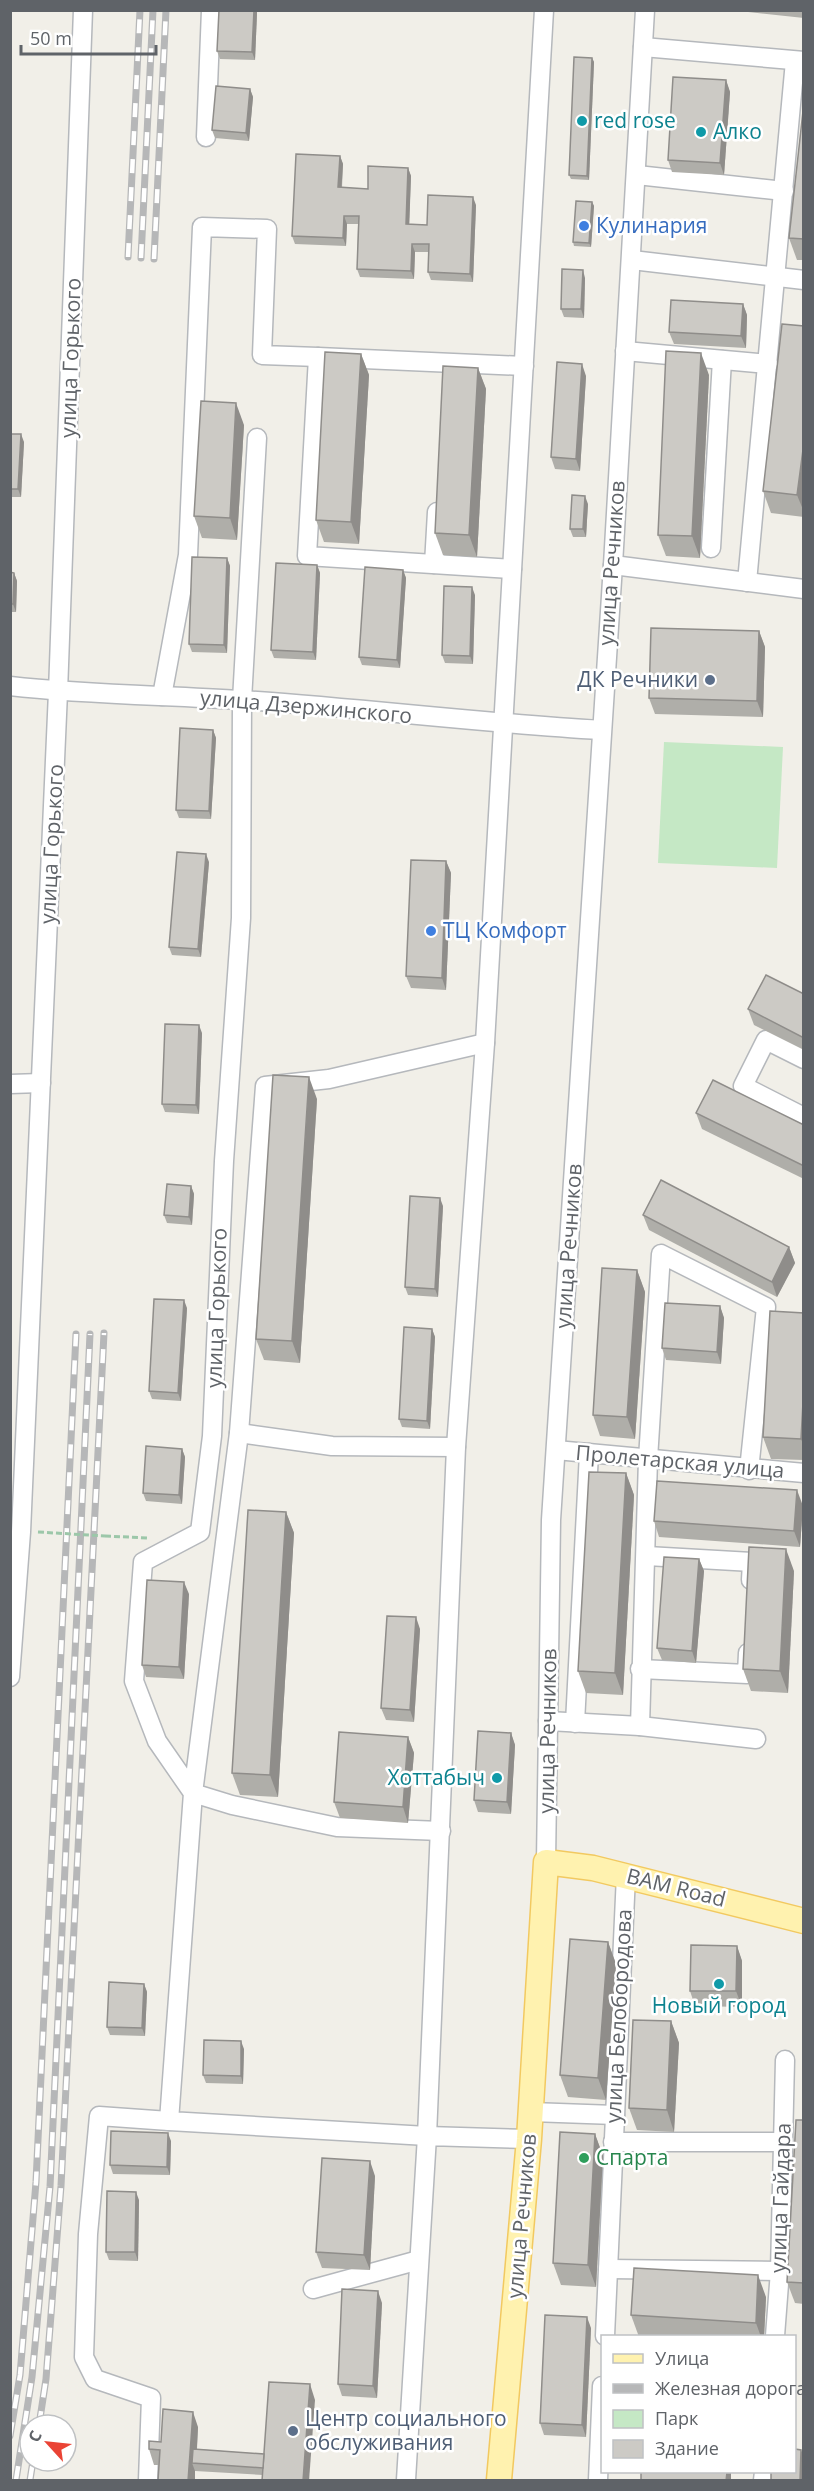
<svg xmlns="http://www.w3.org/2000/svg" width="814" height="2491" viewBox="0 0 814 2491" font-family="'Open Sans',sans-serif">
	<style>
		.green { fill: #c5e8c5 }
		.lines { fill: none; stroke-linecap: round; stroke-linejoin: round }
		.minor-casing { stroke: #b5b8bc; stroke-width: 21 }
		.major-casing { stroke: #f2c960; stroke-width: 27 }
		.path { stroke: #9cc7a9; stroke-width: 3; stroke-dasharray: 6 3; stroke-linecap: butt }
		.minor { stroke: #fff; stroke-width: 18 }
		.major { stroke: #fff2af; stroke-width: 24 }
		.rail-casing { stroke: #b6b7b8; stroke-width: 7 }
		.rail { stroke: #fff; stroke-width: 4.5; stroke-dasharray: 14; stroke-linecap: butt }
		.path-bridge { stroke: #9cc7a9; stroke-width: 3; stroke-dasharray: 6 3; stroke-linecap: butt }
		.wall { fill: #afaea9 }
		.shaded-wall { fill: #8f8d8a }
		.building { fill: #cccac5; stroke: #8f8d8a; stroke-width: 1.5 }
		.culture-dot { fill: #0f9aa8; stroke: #fff; stroke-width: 2 }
		.shop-dot { fill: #3f7fe0; stroke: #fff; stroke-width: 2 }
		.service-dot { fill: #5c6f8a; stroke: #fff; stroke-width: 2 }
		.leisure-dot { fill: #2e9e5b; stroke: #fff; stroke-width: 2 }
		.labels { text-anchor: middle; stroke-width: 5; stroke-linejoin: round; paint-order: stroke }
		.culture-label { font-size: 21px; fill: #0d838f; stroke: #fff; text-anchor: start }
		.shop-label { font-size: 21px; fill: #366cbe; stroke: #fff; text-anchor: start }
		.street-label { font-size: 21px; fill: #5f6368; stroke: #fff }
		.service-label { font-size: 21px; fill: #4e5e75; stroke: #fff; text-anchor: end }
		.leisure-label { font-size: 21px; fill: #27864d; stroke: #fff; text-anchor: start }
	</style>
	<rect width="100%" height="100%" fill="#f1efe8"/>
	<!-- green -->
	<path class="green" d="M664 742 783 747 777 868 658 863Z"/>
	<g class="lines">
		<!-- minor casing -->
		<g class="minor-casing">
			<g id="minor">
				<path d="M643 47 804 61"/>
				<path d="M206 137 211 10"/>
				<path d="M637 175 784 191"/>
				<path d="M632 260 804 280"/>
				<path d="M625 351 768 364"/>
				<path d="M257 438 242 700 241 918 224 1161 212 1436 200 1532 143 1562 134 1681 157 1741 193 1793 169 2121 427 2136 456 1447 485 1043 544 10"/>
				<path d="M711 548 722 360"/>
				<path d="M434 564 437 512"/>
				<path d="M613 565 804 589"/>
				<path d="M512 569 307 556 318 357 524 366"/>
				<path d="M747 582 795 61"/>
				<path d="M10 686C88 695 165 695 242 700 362 708 481 723 601 730"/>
				<path d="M162 696 188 555 202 227 267 229 262 355 318 357"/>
				<path d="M804 1059 766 1040 743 1086 804 1117"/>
				<path d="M10 1084 41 1083"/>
				<path d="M239 1433 332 1446 456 1447"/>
				<path d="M556 1450 804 1473"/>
				<path d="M647 1556 752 1562 751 1580"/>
				<path d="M640 1669 747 1674 748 1653"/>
				<path d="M10 1677 21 1532 58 692 83 10"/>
				<path d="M548 1721 640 1726 648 1459 661 1254 766 1307 749 1470"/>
				<path d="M575 1723 589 1453"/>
				<path d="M640 1726 756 1739"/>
				<path d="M441 1831 337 1827 232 1805 193 1793 239 1433 265 1086 329 1079 485 1043"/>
				<path d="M546 1862 551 1520 613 565 645 10"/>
				<path d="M531 2112 615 2115"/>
				<path d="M613 2142H783"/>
				<path d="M608 2269 780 2271"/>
				<path d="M313 2289 419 2260"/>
				<path d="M605 2336 626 1875"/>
				<path d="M775 2336 780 2271 785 2060"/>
				<path d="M148 2480 151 2398 95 2379 84 2357 88 2234 99 2116 169 2121"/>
				<path d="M406 2480 427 2136 529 2139"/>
				<path d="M598 2480 602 2386"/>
				<path d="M763 2480 764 2472"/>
			</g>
		</g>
		<!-- major casing -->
		<g class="major-casing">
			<path id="major" d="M499 2480 529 2139 546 1862 593 1868 804 1921"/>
		</g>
		<!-- path -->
		<path class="path" d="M105 1536 148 1538"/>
		<!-- minor -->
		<use href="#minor" class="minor"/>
		<!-- major -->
		<use href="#major" class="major"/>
		<!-- rail casing -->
		<g class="rail-casing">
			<g id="rail">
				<path d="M128 257 140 10"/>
				<path d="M141 258 153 10"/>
				<path d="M154 259 166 10"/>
				<path d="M39 2425 46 2379 61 2186 104 1333"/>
				<path d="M10 2436 20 2375 36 2182 76 1334"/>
				<path d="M16 2480 32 2377 50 2187 90 1334"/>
				<path d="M30 2480 33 2461"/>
			</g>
		</g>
		<!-- rail -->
		<use href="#rail" class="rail"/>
		<!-- path-bridge -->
		<path class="path-bridge" d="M38 1532 105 1536"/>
	</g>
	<!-- wall -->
	<g class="wall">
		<path d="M219 10H257V13L255 60 220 59 217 51Z"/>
		<path d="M730 10H804V18Z"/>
		<path d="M592 58 594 62 589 180 571 179 569 175Z"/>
		<path d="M726 80 730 92 724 175 672 172 668 160Z"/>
		<path d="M250 89 253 97 249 141 215 138 212 130Z"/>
		<path d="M804 102V260H797L789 238Z"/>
		<path d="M340 156 343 164 342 188 368 189 408 168 411 176 409 224 427 225 476 205 473 282 431 280 428 272 429 252H415L414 279 360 277 357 269 358 224H347L346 246 295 244 292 236Z"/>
		<path d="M592 202 594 206 591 247 574 246 573 242Z"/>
		<path d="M585 278 584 318 564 317 561 309Z"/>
		<path d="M743 304 747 315 746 348 674 344 669 332Z"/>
		<path d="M804 326V517L771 513 763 491Z"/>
		<path d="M361 354 369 375 359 544 324 542 316 520Z"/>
		<path d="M478 368 486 389 477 557 443 555 435 533Z"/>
		<path d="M709 375 700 558 666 556 658 535Z"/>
		<path d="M586 376 580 471 555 469 551 457Z"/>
		<path d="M244 425 237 540 202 538 194 516Z"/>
		<path d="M10 434 24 442 21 497H10Z"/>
		<path d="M588 504 586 537H573L570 529Z"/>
		<path d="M227 558 230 566 227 653 192 652 189 644Z"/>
		<path d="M317 565 320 573 316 660 274 658 271 650Z"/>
		<path d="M403 570 406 578 400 668 362 665 359 657Z"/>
		<path d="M10 572 14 573 17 581 16 612H10Z"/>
		<path d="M475 595 473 664 445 663 442 655Z"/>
		<path d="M759 631 765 647 763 717 655 714 649 698Z"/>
		<path d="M213 730 216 738 211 819 179 818 176 810Z"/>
		<path d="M446 861 451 873 446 990 411 988 406 976Z"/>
		<path d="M209 862 201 957 172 955 169 947Z"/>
		<path d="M804 994V1050L754 1025 748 1009Z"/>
		<path d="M202 1033 199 1114 165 1112 162 1104Z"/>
		<path d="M317 1099 300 1363 264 1360 256 1339Z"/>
		<path d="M696 1113 804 1125V1179L702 1129Z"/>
		<path d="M191 1186 194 1194 192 1225 167 1223 164 1215Z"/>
		<path d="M443 1206 438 1297 408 1295 405 1287Z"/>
		<path d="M643 1215 789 1247 795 1263 777 1297 649 1230Z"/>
		<path d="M637 1270 645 1292 635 1439 600 1436 593 1415Z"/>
		<path d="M720 1306 724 1318 721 1364 666 1360 662 1348Z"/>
		<path d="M187 1308 181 1401 152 1399 149 1391Z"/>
		<path d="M804 1313V1460L771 1459 763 1437Z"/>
		<path d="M432 1329 435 1337 430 1429 402 1427 399 1419Z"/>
		<path d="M182 1449 185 1457 182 1504 146 1501 143 1493Z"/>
		<path d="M626 1473 634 1495 623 1695 586 1693 578 1671Z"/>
		<path d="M803 1506 800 1547 659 1537 654 1521Z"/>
		<path d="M286 1512 294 1533 278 1797 240 1795 232 1773Z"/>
		<path d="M699 1559 704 1571 696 1663 662 1660 657 1648Z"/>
		<path d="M794 1571 788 1693 751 1691 743 1669Z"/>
		<path d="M189 1594 184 1679 146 1677 142 1665Z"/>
		<path d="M420 1629 414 1722 386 1720 381 1708Z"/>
		<path d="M511 1733 515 1745 511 1814 478 1812 474 1800Z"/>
		<path d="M408 1737 414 1753 408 1823 340 1818 334 1802Z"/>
		<path d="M608 1942 616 1964 606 2100 568 2097 560 2075Z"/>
		<path d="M737 1946 742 1961V2007L695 2006 690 1991Z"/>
		<path d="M144 1984 147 1992 145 2036 110 2035 107 2027Z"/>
		<path d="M671 2021 679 2043 674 2132 637 2130 629 2108Z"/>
		<path d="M244 2049 243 2084 206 2083 203 2075Z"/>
		<path d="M804 2120V2304L795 2303 787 2282Z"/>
		<path d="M595 2134 603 2156 596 2287 561 2285 553 2263Z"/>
		<path d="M171 2141 170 2175 113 2174 110 2165Z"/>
		<path d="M375 2176 370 2270 322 2268 316 2252Z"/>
		<path d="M139 2200 138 2261 109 2260 106 2252Z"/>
		<path d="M766 2297 764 2337H639L631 2315Z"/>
		<path d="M382 2303 377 2398 342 2396 338 2384Z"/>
		<path d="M591 2328 586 2437 544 2435 540 2423Z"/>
		<path d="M315 2400 263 2475 195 2471V2481H158L159 2465H154L149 2449 161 2442 198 2427 197 2449 264 2454Z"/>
	</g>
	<!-- shaded-wall -->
	<g class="shaded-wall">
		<path d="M254 10H257V13L255 60 252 52Z"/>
		<path d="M592 58 594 62 589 180 587 176Z"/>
		<path d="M726 80 730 92 724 175 720 163Z"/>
		<path d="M250 89 253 97 249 141 246 133Z"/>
		<path d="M340 156 343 164 341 195 338 187Z"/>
		<path d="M408 168 411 176 409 232 406 224Z"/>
		<path d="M473 197 476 205 473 282 470 274Z"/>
		<path d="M592 202 594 206 591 247 589 243Z"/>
		<path d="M344 216 347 224 346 246 343 238Z"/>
		<path d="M412 244 415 252 414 279 411 271Z"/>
		<path d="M583 270 585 278 584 318 581 309Z"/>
		<path d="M743 304 747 315 746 348 741 336Z"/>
		<path d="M701 353 709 375 700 558 692 536Z"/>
		<path d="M361 354 369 375 359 544 351 522Z"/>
		<path d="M582 364 586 376 580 471 576 459Z"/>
		<path d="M478 368 486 389 477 557 469 535Z"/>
		<path d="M236 403 244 425 237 540 230 518Z"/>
		<path d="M21 434 24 442 21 497 18 489Z"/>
		<path d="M804 442V512L797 495Z"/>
		<path d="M585 496 588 504 586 537 583 529Z"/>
		<path d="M227 558 230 566 227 653 224 645Z"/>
		<path d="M317 565 320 573 316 660 313 652Z"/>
		<path d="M403 570 406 578 400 668 397 660Z"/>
		<path d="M14 573 17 581 16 612 13 604Z"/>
		<path d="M472 587 475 595 473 664 470 656Z"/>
		<path d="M759 631 765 647 763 717 757 701Z"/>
		<path d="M213 730 216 738 211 819 209 811Z"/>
		<path d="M206 854 209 862 201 957 198 949Z"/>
		<path d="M446 861 451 873 446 990 442 978Z"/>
		<path d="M199 1025 202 1033 199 1114 196 1105Z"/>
		<path d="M309 1077 317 1099 300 1363 292 1341Z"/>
		<path d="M191 1186 194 1194 192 1225 189 1217Z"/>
		<path d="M440 1198 443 1206 438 1297 435 1289Z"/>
		<path d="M789 1247 795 1263 777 1297 772 1282Z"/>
		<path d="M637 1270 645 1292 635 1439 627 1417Z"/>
		<path d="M184 1300 187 1308 181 1401 178 1393Z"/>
		<path d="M720 1306 724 1318 721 1364 717 1352Z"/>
		<path d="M432 1329 435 1337 430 1429 427 1421Z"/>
		<path d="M804 1384V1446L801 1439Z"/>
		<path d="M182 1449 185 1457 182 1504 179 1495Z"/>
		<path d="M626 1473 634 1495 623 1695 615 1673Z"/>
		<path d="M797 1490 803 1506 800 1547 794 1531Z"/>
		<path d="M286 1512 294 1533 278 1797 270 1775Z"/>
		<path d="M786 1549 794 1571 788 1693 780 1671Z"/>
		<path d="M699 1559 704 1571 696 1663 692 1651Z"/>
		<path d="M184 1582 189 1594 184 1679 179 1667Z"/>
		<path d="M416 1617 420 1629 414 1722 410 1710Z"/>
		<path d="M511 1733 515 1745 511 1814 507 1802Z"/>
		<path d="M408 1737 414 1753 408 1823 403 1807Z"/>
		<path d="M608 1942 616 1964 606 2100 598 2078Z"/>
		<path d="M737 1946 742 1961V2007L736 1991Z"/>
		<path d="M144 1984 147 1992 145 2036 142 2028Z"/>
		<path d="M671 2021 679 2043 674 2132 667 2110Z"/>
		<path d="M241 2041 244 2049 243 2084 241 2076Z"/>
		<path d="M168 2133 171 2141 170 2175 167 2167Z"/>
		<path d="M595 2134 603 2156 596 2287 588 2265Z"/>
		<path d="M370 2161 375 2176 370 2270 364 2255Z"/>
		<path d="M136 2192 139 2200 138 2261 135 2252Z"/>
		<path d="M758 2275 766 2297 764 2337H761L756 2323Z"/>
		<path d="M378 2291 382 2303 377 2398 373 2386Z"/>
		<path d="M587 2317 591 2328 586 2437 582 2425Z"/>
		<path d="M310 2384 315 2400 309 2481H303Z"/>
		<path d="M193 2412 198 2427 196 2463H192L195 2471V2481H188Z"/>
		<path d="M801 2450 804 2457V2481H800Z"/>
		<path d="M727 2472H731V2481H726Z"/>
	</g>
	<!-- building -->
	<g class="building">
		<path d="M219 10H254L252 52 217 51Z"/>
		<path d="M574 57 592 58 587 176 569 175Z"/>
		<path d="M673 77 726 80 720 163 668 160Z"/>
		<path d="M216 86 250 89 246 133 212 130Z"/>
		<path d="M804 102V239L789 238Z"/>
		<path d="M296 154 340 156 338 187 368 189V166L408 168 406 224 427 225 428 195 473 197 470 274 428 272 429 244H412L411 271 357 269 359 216H344L343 238 292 236Z"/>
		<path d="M576 201 592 202 589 243 573 242Z"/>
		<path d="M562 269 583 270 581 309H561Z"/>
		<path d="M671 300 743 304 741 336 669 332Z"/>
		<path d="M782 324 804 326V442L797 495 763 491Z"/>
		<path d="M666 351 701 353 692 536 658 535Z"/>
		<path d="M325 352 361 354 351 522 316 520Z"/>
		<path d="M557 362 582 364 576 459 551 457Z"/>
		<path d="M443 366 478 368 469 535 435 533Z"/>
		<path d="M201 401 236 403 230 518 194 516Z"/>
		<path d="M10 434H21L18 489H10Z"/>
		<path d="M572 495 585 496 583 529H570Z"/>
		<path d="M192 557 227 558 224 645 189 644Z"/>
		<path d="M276 563 317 565 313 652 271 650Z"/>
		<path d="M365 567 403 570 397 660 359 657Z"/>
		<path d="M10 572 14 573 13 604H10Z"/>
		<path d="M444 586 472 587 470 656 442 655Z"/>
		<path d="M651 628 759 631 757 701 649 698Z"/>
		<path d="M180 728 213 730 209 811 176 810Z"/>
		<path d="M177 852 206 854 198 949 169 947Z"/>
		<path d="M411 860 446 861 442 978 406 976Z"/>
		<path d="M766 975 804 994V1038L748 1009Z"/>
		<path d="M165 1024 199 1025 196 1105 162 1104Z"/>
		<path d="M273 1075 309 1077 292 1341 256 1339Z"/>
		<path d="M713 1080 804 1125V1166L696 1113Z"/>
		<path d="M661 1180 789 1247 772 1282 643 1215Z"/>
		<path d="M167 1184 191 1186 189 1217 164 1215Z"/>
		<path d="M410 1196 440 1198 435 1289 405 1287Z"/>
		<path d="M602 1268 637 1270 627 1417 593 1415Z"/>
		<path d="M154 1299 184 1300 178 1393 149 1391Z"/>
		<path d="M665 1303 720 1306 717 1352 662 1348Z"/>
		<path d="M770 1311 804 1313V1384L801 1439 763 1437Z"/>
		<path d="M404 1327 432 1329 427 1421 399 1419Z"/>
		<path d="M146 1446 182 1449 179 1495 143 1493Z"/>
		<path d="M589 1472 626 1473 615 1673 578 1671Z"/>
		<path d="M657 1481 797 1490 794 1531 654 1521Z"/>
		<path d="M248 1510 286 1512 270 1775 232 1773Z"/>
		<path d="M749 1547 786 1549 780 1671 743 1669Z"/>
		<path d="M664 1557 699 1559 692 1651 657 1648Z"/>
		<path d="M147 1580 184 1582 179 1667 142 1665Z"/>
		<path d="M387 1616 416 1617 410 1710 381 1708Z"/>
		<path d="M478 1731 511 1733 507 1802 474 1800Z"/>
		<path d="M339 1732 408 1737 403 1807 334 1802Z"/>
		<path d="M570 1939 608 1942 598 2078 560 2075Z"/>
		<path d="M691 1945 737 1946 736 1991H690Z"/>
		<path d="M109 1982 144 1984 142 2028 107 2027Z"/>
		<path d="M633 2020 671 2021 667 2110 629 2108Z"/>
		<path d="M204 2040 241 2041V2076L203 2075Z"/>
		<path d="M796 2120H804V2283L787 2282Z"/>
		<path d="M111 2131 168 2133 167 2167 110 2165Z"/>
		<path d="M560 2132 595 2134 588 2265 553 2263Z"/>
		<path d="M322 2158 370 2161 364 2255 316 2252Z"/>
		<path d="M107 2191 136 2192 135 2252H106Z"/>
		<path d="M634 2268 758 2275 756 2323 631 2315Z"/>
		<path d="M342 2289 378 2291 373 2386 338 2384Z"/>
		<path d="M545 2315 587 2317 582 2425 540 2423Z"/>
		<path d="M269 2382 310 2384 303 2481H262Z"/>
		<path d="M163 2409 193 2412 188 2481H158L160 2450 149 2449V2441L161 2442Z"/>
		<path d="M193 2449 264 2454 263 2468 192 2463Z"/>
		<path d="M795 2449 801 2450 800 2481H771V2472H795Z"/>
		<path d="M641 2472H727L726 2481H641Z"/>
	</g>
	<!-- markers -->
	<g class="culture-dot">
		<circle cx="582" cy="121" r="6"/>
		<circle cx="701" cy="132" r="6"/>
		<circle cx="497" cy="1778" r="6"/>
		<circle cx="719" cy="1984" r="6"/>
	</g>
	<g class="shop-dot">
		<circle cx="584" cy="226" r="6"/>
		<circle cx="431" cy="931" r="6"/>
	</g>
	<g class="service-dot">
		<circle cx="710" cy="680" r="6"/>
		<circle cx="293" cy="2431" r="6"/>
	</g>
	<circle class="leisure-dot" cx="584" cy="2158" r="6"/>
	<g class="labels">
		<!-- culture labels -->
		<g class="culture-label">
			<text x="594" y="128">red rose</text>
			<text x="713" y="139">Алко</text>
			<text x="485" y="1785" text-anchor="end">Хоттабыч</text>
			<text x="719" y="2013" text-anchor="middle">Новый город</text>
		</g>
		<!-- shop labels -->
		<g class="shop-label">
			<text x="596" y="233">Кулинария</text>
			<text x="443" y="938">ТЦ Комфорт</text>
		</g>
		<!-- street labels -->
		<g class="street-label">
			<text transform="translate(71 358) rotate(-88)" y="7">улица Горького</text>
			<text transform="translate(612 563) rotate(-86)" y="7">улица Речников</text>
			<text transform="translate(306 707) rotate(5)" y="7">улица Дзержинского</text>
			<text transform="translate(52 844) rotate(-87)" y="7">улица Горького</text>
			<text transform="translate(569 1246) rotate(-86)" y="7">улица Речников</text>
			<text transform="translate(217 1308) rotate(-88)" y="7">улица Горького</text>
			<text transform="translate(680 1462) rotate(5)" y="7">Пролетарская улица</text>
			<text transform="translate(548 1731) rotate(-89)" y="7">улица Речников</text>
			<text transform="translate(676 1888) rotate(14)" y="7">BAM Road</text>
			<text transform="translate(619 2016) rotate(-87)" y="7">улица Белобородова</text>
			<text transform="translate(781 2198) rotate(-88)" y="7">улица Гайдара</text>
			<text transform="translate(522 2216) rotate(-85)" y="7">улица Речников</text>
		</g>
		<!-- service labels -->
		<g class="service-label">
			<text x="698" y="687">ДК Речники</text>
			<text x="305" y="2426" text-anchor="start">Центр социального<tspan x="305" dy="24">обслуживания</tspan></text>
		</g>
		<!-- leisure labels -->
		<g class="leisure-label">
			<text x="596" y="2165">Спарта</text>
		</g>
	</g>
	<!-- border -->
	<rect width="814" height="2491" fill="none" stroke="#5f6368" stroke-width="24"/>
	<!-- legend -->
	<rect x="601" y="2335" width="195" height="138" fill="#ffffff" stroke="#bfc1c3" stroke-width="1.5"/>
	<rect x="613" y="2354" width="30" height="9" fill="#fff2af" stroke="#bfc1c3" stroke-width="1.5"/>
	<text x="655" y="2365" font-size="18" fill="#5f6368">Улица</text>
	<rect x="613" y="2384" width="30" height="9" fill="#b6b7b8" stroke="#bfc1c3" stroke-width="1.5"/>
	<text x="655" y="2395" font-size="18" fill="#5f6368">Железная дорога</text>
	<rect x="613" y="2410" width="30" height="18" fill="#c5e8c5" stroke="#bfc1c3" stroke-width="1.5"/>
	<text x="655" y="2425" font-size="18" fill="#5f6368">Парк</text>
	<rect x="613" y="2440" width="30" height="18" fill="#cccac5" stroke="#bfc1c3" stroke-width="1.5"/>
	<text x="655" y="2455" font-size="18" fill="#5f6368">Здание</text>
	<!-- north arrow -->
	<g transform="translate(48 2443) rotate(297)"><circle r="28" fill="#ffffff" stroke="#bfc1c3" stroke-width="1.5"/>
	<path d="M0-4.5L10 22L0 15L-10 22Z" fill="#ea4335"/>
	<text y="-9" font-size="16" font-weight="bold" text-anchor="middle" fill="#5f6368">С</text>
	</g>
	<!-- scale -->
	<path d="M21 45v9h135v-9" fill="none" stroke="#5f6368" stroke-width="3"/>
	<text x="30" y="45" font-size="18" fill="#5f6368" stroke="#ffffff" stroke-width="4.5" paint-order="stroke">50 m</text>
</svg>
